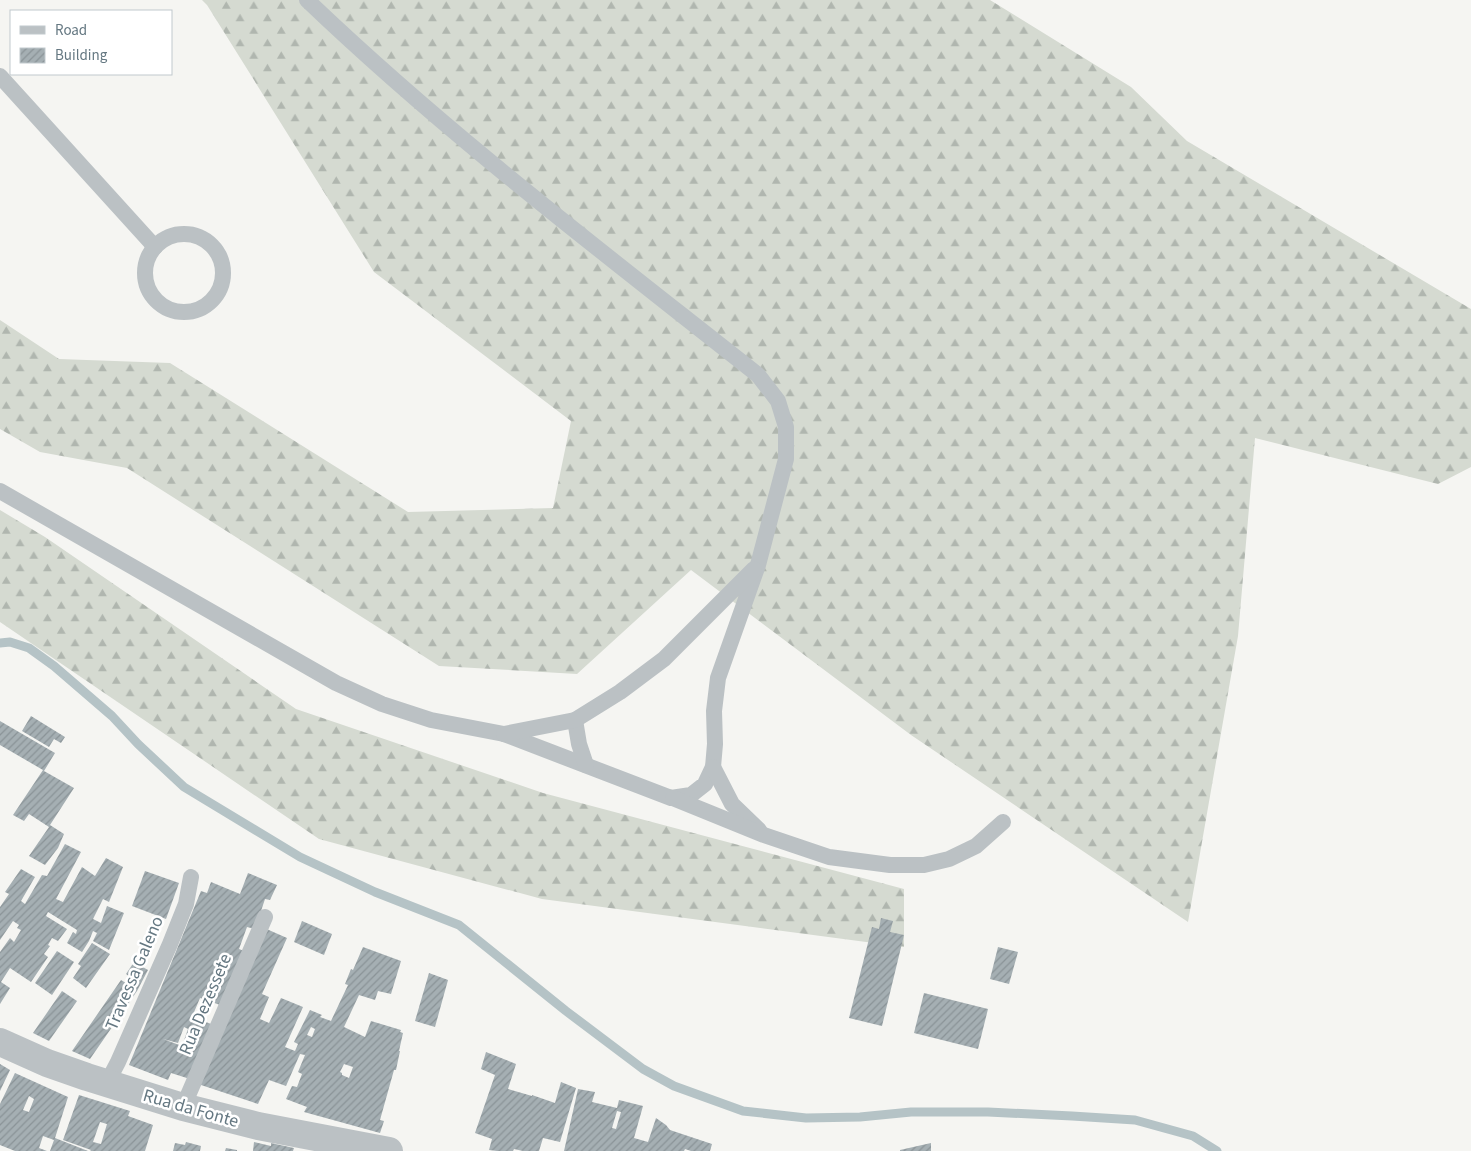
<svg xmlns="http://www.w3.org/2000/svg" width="1471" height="1151" viewBox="0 0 1471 1151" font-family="'Source Sans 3',sans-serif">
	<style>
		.forest { fill: url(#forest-firs) }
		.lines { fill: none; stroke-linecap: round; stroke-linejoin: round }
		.stream { stroke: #b5c3c6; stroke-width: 9 }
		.building { fill: url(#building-hatch); fill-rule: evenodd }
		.service { stroke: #bbc1c4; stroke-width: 16 }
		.minor { stroke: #bbc1c4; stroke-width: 28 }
		.labels { text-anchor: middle; stroke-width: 5; stroke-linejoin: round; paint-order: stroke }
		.street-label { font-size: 18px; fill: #657882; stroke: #fff }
	</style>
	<defs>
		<pattern id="forest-firs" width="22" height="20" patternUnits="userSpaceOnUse" patternTransform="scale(1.25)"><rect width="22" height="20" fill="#d5dad1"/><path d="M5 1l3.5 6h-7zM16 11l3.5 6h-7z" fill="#b0b6af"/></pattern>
		<pattern id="building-hatch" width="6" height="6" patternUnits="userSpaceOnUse" patternTransform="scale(1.25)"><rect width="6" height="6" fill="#a5afb3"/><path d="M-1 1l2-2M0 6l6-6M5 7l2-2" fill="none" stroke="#8a9397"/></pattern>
	</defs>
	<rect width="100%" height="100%" fill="#f5f5f2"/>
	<!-- forest -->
	<g class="forest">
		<path d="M202 0H990L1131 87 1187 141 1471 309V467L1438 484 1255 438 1238 636 1188 922 911 735 691 570 577 674 439 666 127 468 40 452 0 429V320L59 359 170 363 408 512 553 508 571 421 374 272 207 5Z"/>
		<path d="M0 510 45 537 296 709 543 793 904 889V947L542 899 319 839 0 622Z"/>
	</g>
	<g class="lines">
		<!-- stream -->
		<path class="stream" d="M0 643 10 642 29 648 54 666 112 716 138 744 184 787 300 857 375 892 459 925 566 1011 643 1069 674 1086 743 1111 806 1118 860 1117 911 1112H988L1072 1116 1135 1120 1193 1136 1217 1151"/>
	</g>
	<!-- building -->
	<g class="building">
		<path d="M31 716 65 737 61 743 54 739 49 747 22 731Z"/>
		<path d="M0 721 55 753 44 771 74 788 50 825 64 834 58 848 45 865 29 856 49 827 29 814 24 821 13 815 43 770 0 745Z"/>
		<path d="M65 844 81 852 56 899 63 902 82 867 95 876 106 858 123 867 109 902 103 899 93 919 101 923 107 906 124 913 109 950 93 941 97 933 93 931 89 941 82 952 67 943 73 932 76 934 77 930 48 912 46 916 67 929 58 941 52 938 48 945 50 946 44 954 48 957 31 982 10 968 1 982 10 988 0 1004V952L10 938 14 942 21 930 17 928 19 925 13 921 0 940V907L9 894 5 892 21 869 35 877 21 901 25 904 42 875 47 876Z"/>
		<path d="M145 871 179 883 166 919 132 906Z"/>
		<path d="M248 873 277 885 270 900 265 899 255 929 247 927 239 949 247 952 223 1006 200 998 192 1017 214 1025 190 1079 171 1073 168 1080 129 1065 201 891 207 893 211 882 240 894ZM184 1027 188 1029 182 1046 163 1039 178 1043Z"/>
		<path d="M881 918 893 921 890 932 904 935 882 1026 849 1018 872 927 879 929Z"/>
		<path d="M302 921 332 934 324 955 294 942Z"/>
		<path d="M262 927 287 938 262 994 269 997 260 1019 269 1023 281 998 303 1007 285 1047 295 1051 298 1044 294 1042 310 1010 322 1015 320 1017 331 1021 348 985 345 984 351 969 353 970 363 947 401 961 391 994 378 991 375 1000 359 995 344 1027 365 1037 371 1021 401 1030 400 1032 403 1033 399 1051H400L396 1070H394L380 1120 384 1121 380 1133 304 1112 307 1107 286 1099 292 1086 297 1087 302 1074 298 1072 305 1055 300 1054 286 1086 269 1080 258 1104 195 1083ZM311 1027 315 1029 312 1037 307 1035ZM344 1064 353 1067 349 1078 342 1075V1073L340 1072Z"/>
		<path d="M92 943 110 954 86 988 73 978 81 966 78 964Z"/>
		<path d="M998 947 1018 952 1009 984 990 979Z"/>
		<path d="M57 951 74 962 52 995 35 983Z"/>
		<path d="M134 962 148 970 137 991 90 1059 72 1051 121 980 129 985 133 979 126 974Z"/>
		<path d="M429 973 448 980 435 1027 415 1021Z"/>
		<path d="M62 991 77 1001 49 1041 33 1033Z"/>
		<path d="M924 993 988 1009 978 1049 914 1033Z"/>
		<path d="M486 1052 516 1064 508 1089 532 1096V1095L555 1103 561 1082 576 1088 560 1142 543 1138 539 1151H523L514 1149 513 1151H497L489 1150 492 1139 475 1133 495 1075 481 1069Z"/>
		<path d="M0 1064 10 1070 0 1091Z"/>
		<path d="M15 1073 68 1097 55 1138 88 1151H50L54 1140 43 1136 39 1148 47 1151H15L0 1145V1104ZM29 1096 34 1099 29 1112 23 1110Z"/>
		<path d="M578 1089 595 1092 592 1102 617 1108 619 1100 643 1106 634 1138 648 1142 656 1118 666 1125 670 1130 712 1144 710 1151H691L685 1149 684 1151H564ZM617 1111 621 1112 616 1129 612 1128Z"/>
		<path d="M79 1095 130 1111 128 1116 153 1125 145 1151H90L91 1150 63 1140ZM100 1122 107 1124 101 1144 93 1142Z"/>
		<path d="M186 1142 201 1146 200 1151H173L175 1143 185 1145Z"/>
		<path d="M254 1142 271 1146V1143L294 1148 293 1151H253Z"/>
		<path d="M931 1143V1151H900V1150Z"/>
		<path d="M226 1148 237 1150V1151H225Z"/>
	</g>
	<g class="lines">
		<!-- service -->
		<g class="service">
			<path d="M0 76 155 247"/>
			<circle cx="184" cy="273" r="39"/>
			<path d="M0 491 336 683 382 704 431 720 504 734 671 798 691 795 705 784 713 767 715 744 714 711 718 678 758 565 786 459V427L778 401 758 375C604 253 448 135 307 0"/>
			<path d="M575 720 579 744 586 765"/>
			<path d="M504 734 575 720 620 692 664 659 754 569"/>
			<path d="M713 767 732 804 759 830"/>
			<path d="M673 798 764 835 829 857 890 865H924L949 859 976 846 1003 822"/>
			<path d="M107 1083 118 1062 170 944 186 904 191 877"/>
			<path d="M183 1107 265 917"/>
		</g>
		<!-- minor -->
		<path class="minor" d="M0 1042 47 1063 87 1077 183 1107 258 1126 389 1151"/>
	</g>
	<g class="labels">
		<!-- street labels -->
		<g class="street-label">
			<text transform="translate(134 973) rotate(-67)" y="6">Travessa Galeno</text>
			<text transform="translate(205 1004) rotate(-67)" y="6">Rua Dezessete</text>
			<text transform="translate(191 1108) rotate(16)" y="6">Rua da Fonte</text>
		</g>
	</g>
	<!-- legend -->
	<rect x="10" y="10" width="162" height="65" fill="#ffffff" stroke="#c1c9cd"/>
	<rect x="20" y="26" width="25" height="8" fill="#bbc1c4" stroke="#c1c9cd"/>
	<text x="55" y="35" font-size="15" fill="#657882">Road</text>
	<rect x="20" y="48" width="25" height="15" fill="url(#building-hatch)" stroke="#c1c9cd"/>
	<text x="55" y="60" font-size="15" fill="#657882">Building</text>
</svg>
